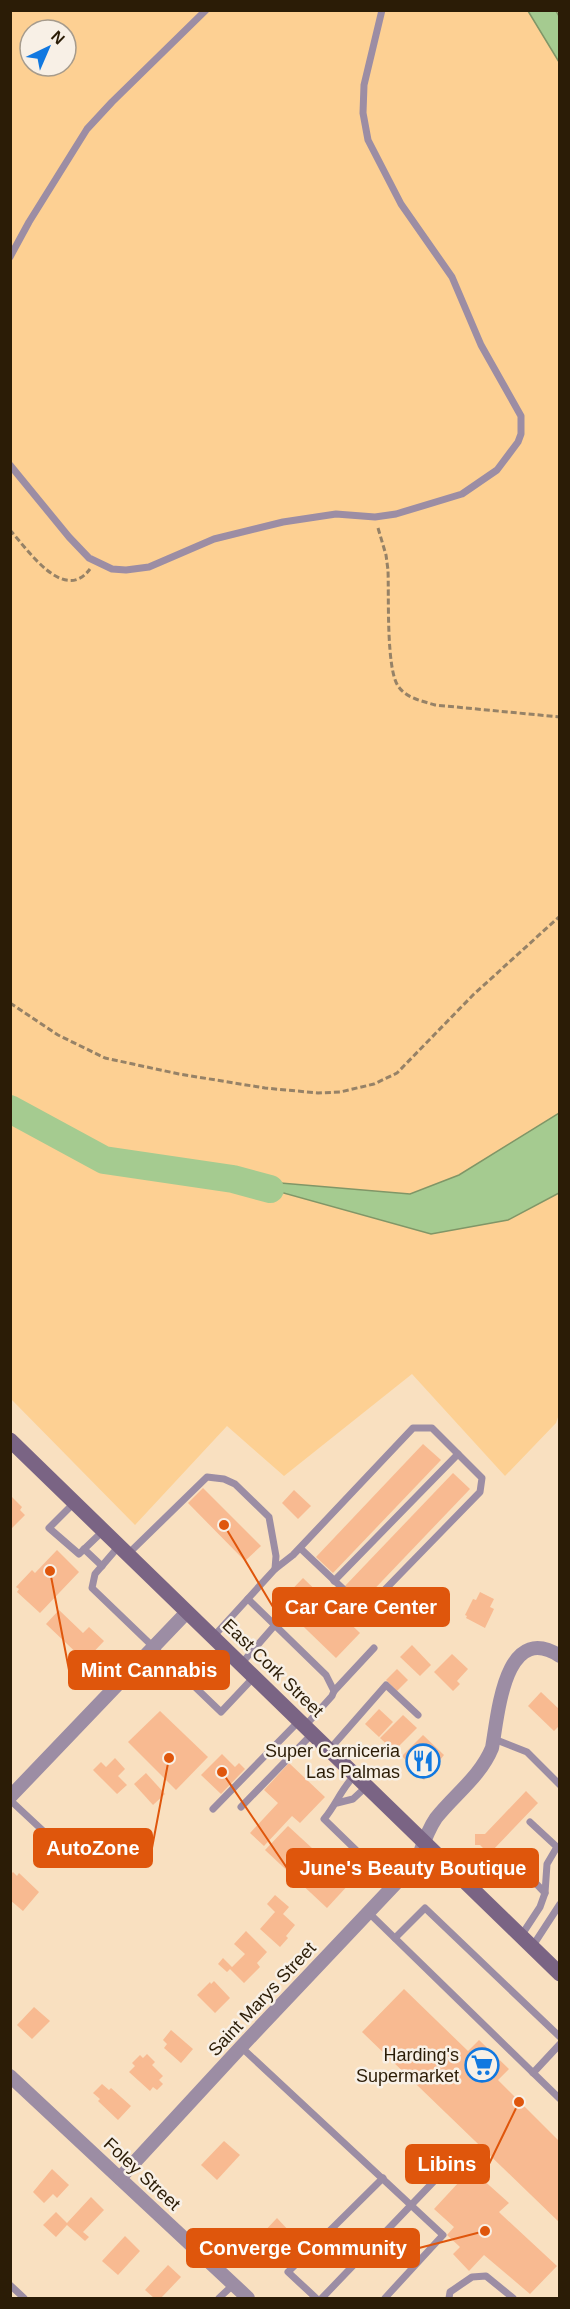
<svg xmlns="http://www.w3.org/2000/svg" width="570" height="2309" viewBox="0 0 570 2309" font-family="Helvetica,sans-serif">
	<style>
		.built { fill: #fdd093; fill-rule: evenodd }
		.water { fill: #a5cb90; stroke: #809667; stroke-width: 1.5 }
		.lines { fill: none; stroke-linecap: round; stroke-linejoin: round }
		.river { stroke: #a5cb90; stroke-width: 28 }
		.building { fill: #f8ba91 }
		.path { stroke: #968267; stroke-width: 3; stroke-dasharray: 6 3; stroke-linecap: butt }
		.lane { stroke: #9c8da4; stroke-width: 7 }
		.street { stroke: #9c8da4; stroke-width: 14 }
		.secondary { stroke: #7a6484; stroke-width: 15 }
		.labels { text-anchor: middle; stroke-width: 5; stroke-linejoin: round; paint-order: stroke }
		.street-label { font-size: 18px; fill: #2b1c06; stroke: #f8f0e6 }
		.poi-label { font-size: 18px; fill: #2b1c06; stroke: #f8f0e6; text-anchor: end }
		.leader { fill: none; stroke: #df560c; stroke-width: 2 }
		.callout-dot { fill: #df560c; stroke: #f8f0e6; stroke-width: 2 }
		.callout { fill: #df560c; stroke: #df560c; stroke-width: 2 }
		.callout-label { font-size: 20px; text-anchor: middle; font-weight: bold; fill: #fff }
	</style>
	<rect width="100%" height="100%" fill="#f9e0c0"/>
	<!-- built -->
	<path class="built" d="M10 11H559L560 1411 556 1423 505 1476 412 1374 284 1476 227 1426 135 1525 11 1399ZM30 30H66V66H30Z"/>
	<!-- water -->
	<g class="water">
		<path d="M528 11H556L559 16V62Z"/>
		<path d="M559 1113V1193L508 1220 431 1234 233 1179 410 1194 459 1175Z"/>
	</g>
	<g class="lines">
		<!-- river -->
		<path class="river" d="M10 1109 104 1160 233 1179 270 1189"/>
	</g>
	<!-- building -->
	<g class="building">
		<path d="M423 1444 441 1460 333 1573 316 1557Z"/>
		<path d="M453 1473 470 1489 362 1602 345 1586Z"/>
		<path d="M203 1488 261 1546 245 1561 188 1503Z"/>
		<path d="M294 1490 311 1506 298 1519 282 1503Z"/>
		<path d="M12 1497 22 1507 20 1510 25 1515 10 1530V1499Z"/>
		<path d="M57 1550 79 1572 40 1613 17 1592 19 1589 16 1587 32 1570 35 1573Z"/>
		<path d="M303 1578 360 1633 336 1658 279 1603Z"/>
		<path d="M480 1592 494 1599 490 1607 494 1609 485 1628 466 1618 467 1616 465 1615 473 1599 476 1600Z"/>
		<path d="M59 1610 83 1633 89 1627 104 1641 85 1661 46 1624Z"/>
		<path d="M412 1645 431 1665 420 1676 400 1657Z"/>
		<path d="M452 1654 468 1669 457 1681 460 1684 453 1691 434 1672Z"/>
		<path d="M397 1669 408 1680 397 1691 386 1680Z"/>
		<path d="M541 1692 560 1710V1725L554 1731 528 1706Z"/>
		<path d="M379 1709 393 1722 379 1737 365 1724Z"/>
		<path d="M160 1711 208 1757 176 1790 128 1742Z"/>
		<path d="M403 1715 417 1728 394 1751 380 1738Z"/>
		<path d="M423 1735 444 1755 424 1780 402 1756Z"/>
		<path d="M222 1754 235 1767 239 1763 245 1769 221 1794 201 1775Z"/>
		<path d="M115 1758 125 1769 118 1776 127 1785 117 1794 93 1770 101 1762 106 1767Z"/>
		<path d="M289 1763 325 1797 300 1823 292 1816 264 1846 250 1833 278 1803 264 1790Z"/>
		<path d="M146 1773 165 1794 153 1805 134 1784Z"/>
		<path d="M526 1791 538 1803 493 1850H485L480 1845H475V1834H485Z"/>
		<path d="M288 1826 350 1883 327 1908 265 1850Z"/>
		<path d="M13 1872 17 1876 19 1873 39 1892 23 1911 10 1900V1875Z"/>
		<path d="M275 1895 289 1907 283 1914 295 1925 286 1936 288 1938 280 1947 260 1929 275 1912 267 1904Z"/>
		<path d="M246 1931 267 1952 257 1963 260 1967 244 1983 230 1969 227 1972 218 1964 223 1958 232 1967 245 1954 234 1944Z"/>
		<path d="M214 1981 230 1998 215 2013 197 1995 210 1982 211 1984Z"/>
		<path d="M404 1989 468 2051 479 2040 509 2069 498 2080 560 2142V2223L362 2032Z"/>
		<path d="M34 2007 50 2021 32 2039 17 2025Z"/>
		<path d="M171 2030 193 2049 181 2063 164 2048 167 2044 163 2040Z"/>
		<path d="M147 2054 155 2062 152 2065 163 2076 159 2080 163 2084 157 2090 153 2087 150 2091 129 2072 135 2066 132 2063 140 2055 143 2058Z"/>
		<path d="M102 2084 109 2090 111 2088 131 2106 118 2120 98 2101 100 2099 93 2093Z"/>
		<path d="M224 2141 240 2155 217 2180 201 2165Z"/>
		<path d="M52 2169 69 2185 57 2198 53 2194 44 2203 33 2192Z"/>
		<path d="M471 2169 509 2203 499 2212 502 2215 557 2266 530 2294 484 2255 469 2271 453 2254 460 2247 447 2235 454 2227 434 2209Z"/>
		<path d="M91 2197 104 2210 83 2232 89 2237 85 2241 67 2225 56 2237 43 2225 56 2212 67 2223Z"/>
		<path d="M277 2218 290 2232 259 2260 248 2249Z"/>
		<path d="M125 2236 140 2251 118 2275 102 2261Z"/>
		<path d="M168 2265 181 2277 161 2298H154L145 2290Z"/>
	</g>
	<g class="lines">
		<!-- path -->
		<g class="path">
			<path d="M378 528 386 555 388 570C389 595 386 668 398 686 406 698 422 701 435 705L560 717"/>
			<path d="M10 530C28 550 64 604 90 569"/>
			<path d="M10 1003 58 1035 105 1058 179 1074 265 1088 318 1093 340 1092 374 1084 397 1073 473 995 560 916"/>
		</g>
		<!-- lane -->
		<g class="lane">
			<path d="M10 257 29 222 87 129 112 102 206 10"/>
			<path d="M10 465 69 537 89 558 112 569 126 570 149 567 214 539 283 522 336 514 375 517 396 514 462 494 497 470 518 442 521 434V416L481 345 452 277 401 204 368 140 363 113 364 85 382 10"/>
			<path d="M74 1503 49 1528 79 1554 103 1531"/>
			<path d="M119 1546 95 1574 92 1588 221 1712 254 1677"/>
			<path d="M84 1549 102 1566"/>
			<path d="M128 1554 207 1477 224 1479 235 1484 269 1517 276 1556 275 1569 213 1637"/>
			<path d="M275 1569 293 1555 413 1428H432L482 1478 480 1492 367 1608 357 1602 300 1548"/>
			<path d="M334 1581 458 1454"/>
			<path d="M248 1599 326 1675 334 1691 332 1696 305 1726"/>
			<path d="M241 1664 275 1625"/>
			<path d="M334 1691 374 1648"/>
			<path d="M494 1739 527 1752 560 1785"/>
			<path d="M329 1750 386 1685 418 1715"/>
			<path d="M355 1775C341 1789 336 1805 324 1819L393 1886"/>
			<path d="M10 1800 69 1855"/>
			<path d="M337 1803 353 1799 367 1786"/>
			<path d="M241 1807 312 1734"/>
			<path d="M213 1809 299 1721"/>
			<path d="M509 1855 545 1893"/>
			<path d="M369 1913 560 2099"/>
			<path d="M521 1936 540 1907 545 1893 547 1864 557 1847 530 1822"/>
			<path d="M395 1938 425 1908 560 2037"/>
			<path d="M532 1947 560 1904"/>
			<path d="M241 2047 443 2235 385 2298"/>
			<path d="M533 2073 560 2044"/>
			<path d="M10 2285 24 2298"/>
			<path d="M219 2298 233 2285"/>
			<path d="M316 2298 288 2272 383 2178"/>
			<path d="M322 2298 462 2152"/>
			<path d="M449 2298 450 2292 472 2277 486 2276 513 2298"/>
		</g>
		<!-- street -->
		<g class="street">
			<path d="M10 1797 187 1612"/>
			<path d="M10 2076 248 2298"/>
			<path d="M120 2178 241 2047 417 1861C422 1847 427 1831 436 1818 455 1794 480 1777 492 1748 498 1716 504 1620 560 1656"/>
		</g>
		<!-- secondary -->
		<path class="secondary" d="M10 1440 560 1974"/>
	</g>
	<!-- icons -->
	<defs>
		<g id="restaurant-ring" transform="scale(1.725)"><circle r="9.5" fill="#f8f0e6" stroke="#1178e0" stroke-width="1.5"/><path d="M-5-6h1v4h1v-4h1v4h1v-4h1v5L-1.5 .5V6h-2V.5L-5-1ZM5-6V6H3V1.5H1.5Q1.5-4 5-6Z" fill="#1178e0"/></g>
		<g id="supermarket-ring" transform="scale(1.725)"><circle r="9.5" fill="#f8f0e6" stroke="#1178e0" stroke-width="1.5"/><path d="M-6-5.5h2.5l.6 2H6L4.5 2H-2.5L-4.4-4H-6ZM-1.5 3.2a1.3 1.3 0 1 0 .1 0ZM3 3.2a1.3 1.3 0 1 0 .1 0Z" fill="#1178e0"/></g>
	</defs>
	<g fill-rule="evenodd">
		<use href="#restaurant-ring" x="423" y="1761"/>
		<use href="#supermarket-ring" x="482" y="2065"/>
	</g>
	<g class="labels">
		<!-- street labels -->
		<g class="street-label">
			<text transform="translate(273 1668) rotate(44)" y="6">East Cork Street</text>
			<text transform="translate(262 1999) rotate(-47)" y="6">Saint Marys Street</text>
			<text transform="translate(142 2174) rotate(43)" y="6">Foley Street</text>
		</g>
		<!-- poi labels -->
		<g class="poi-label">
			<text x="400" y="1757">Super Carniceria<tspan x="400" dy="21">Las Palmas</tspan></text>
			<text x="459" y="2061">Harding's<tspan x="459" dy="21">Supermarket</tspan></text>
		</g>
	</g>
	<!-- callouts -->
	<path class="leader" d="M224 1525L273 1607M50 1571L69 1670M169 1758L152 1848M222 1772L287 1868M519 2102L489 2164M485 2231L419 2248"/>
	<g class="callout-dot">
		<circle cx="224" cy="1525" r="6"/>
		<circle cx="50" cy="1571" r="6"/>
		<circle cx="169" cy="1758" r="6"/>
		<circle cx="222" cy="1772" r="6"/>
		<circle cx="519" cy="2102" r="6"/>
		<circle cx="485" cy="2231" r="6"/>
	</g>
	<g class="callout">
		<rect x="273" y="1588" width="176" height="38" rx="6"/>
		<rect x="69" y="1651" width="160" height="38" rx="6"/>
		<rect x="34" y="1829" width="118" height="38" rx="6"/>
		<rect x="287" y="1849" width="251" height="38" rx="6"/>
		<rect x="406" y="2145" width="83" height="38" rx="6"/>
		<rect x="187" y="2229" width="232" height="38" rx="6"/>
	</g>
	<g class="callout-label">
		<text x="361" y="1614">Car Care Center</text>
		<text x="149" y="1677">Mint Cannabis</text>
		<text x="93" y="1855">AutoZone</text>
		<text x="413" y="1875">June's Beauty Boutique</text>
		<text x="447" y="2171">Libins</text>
		<text x="303" y="2255">Converge Community</text>
	</g>
	<!-- border -->
	<rect width="570" height="2309" fill="none" stroke="#2b1c06" stroke-width="24"/>
	<!-- north arrow -->
	<g transform="translate(48 48) rotate(44)"><circle r="28" fill="#f8f0e6" stroke="#a69b8c" stroke-width="1.5"/>
	<path d="M0-4.5L10 22L0 15L-10 22Z" fill="#1178e0"/>
	<text y="-9" font-size="16" font-weight="bold" text-anchor="middle" fill="#2b1c06">N</text>
	</g>
</svg>
